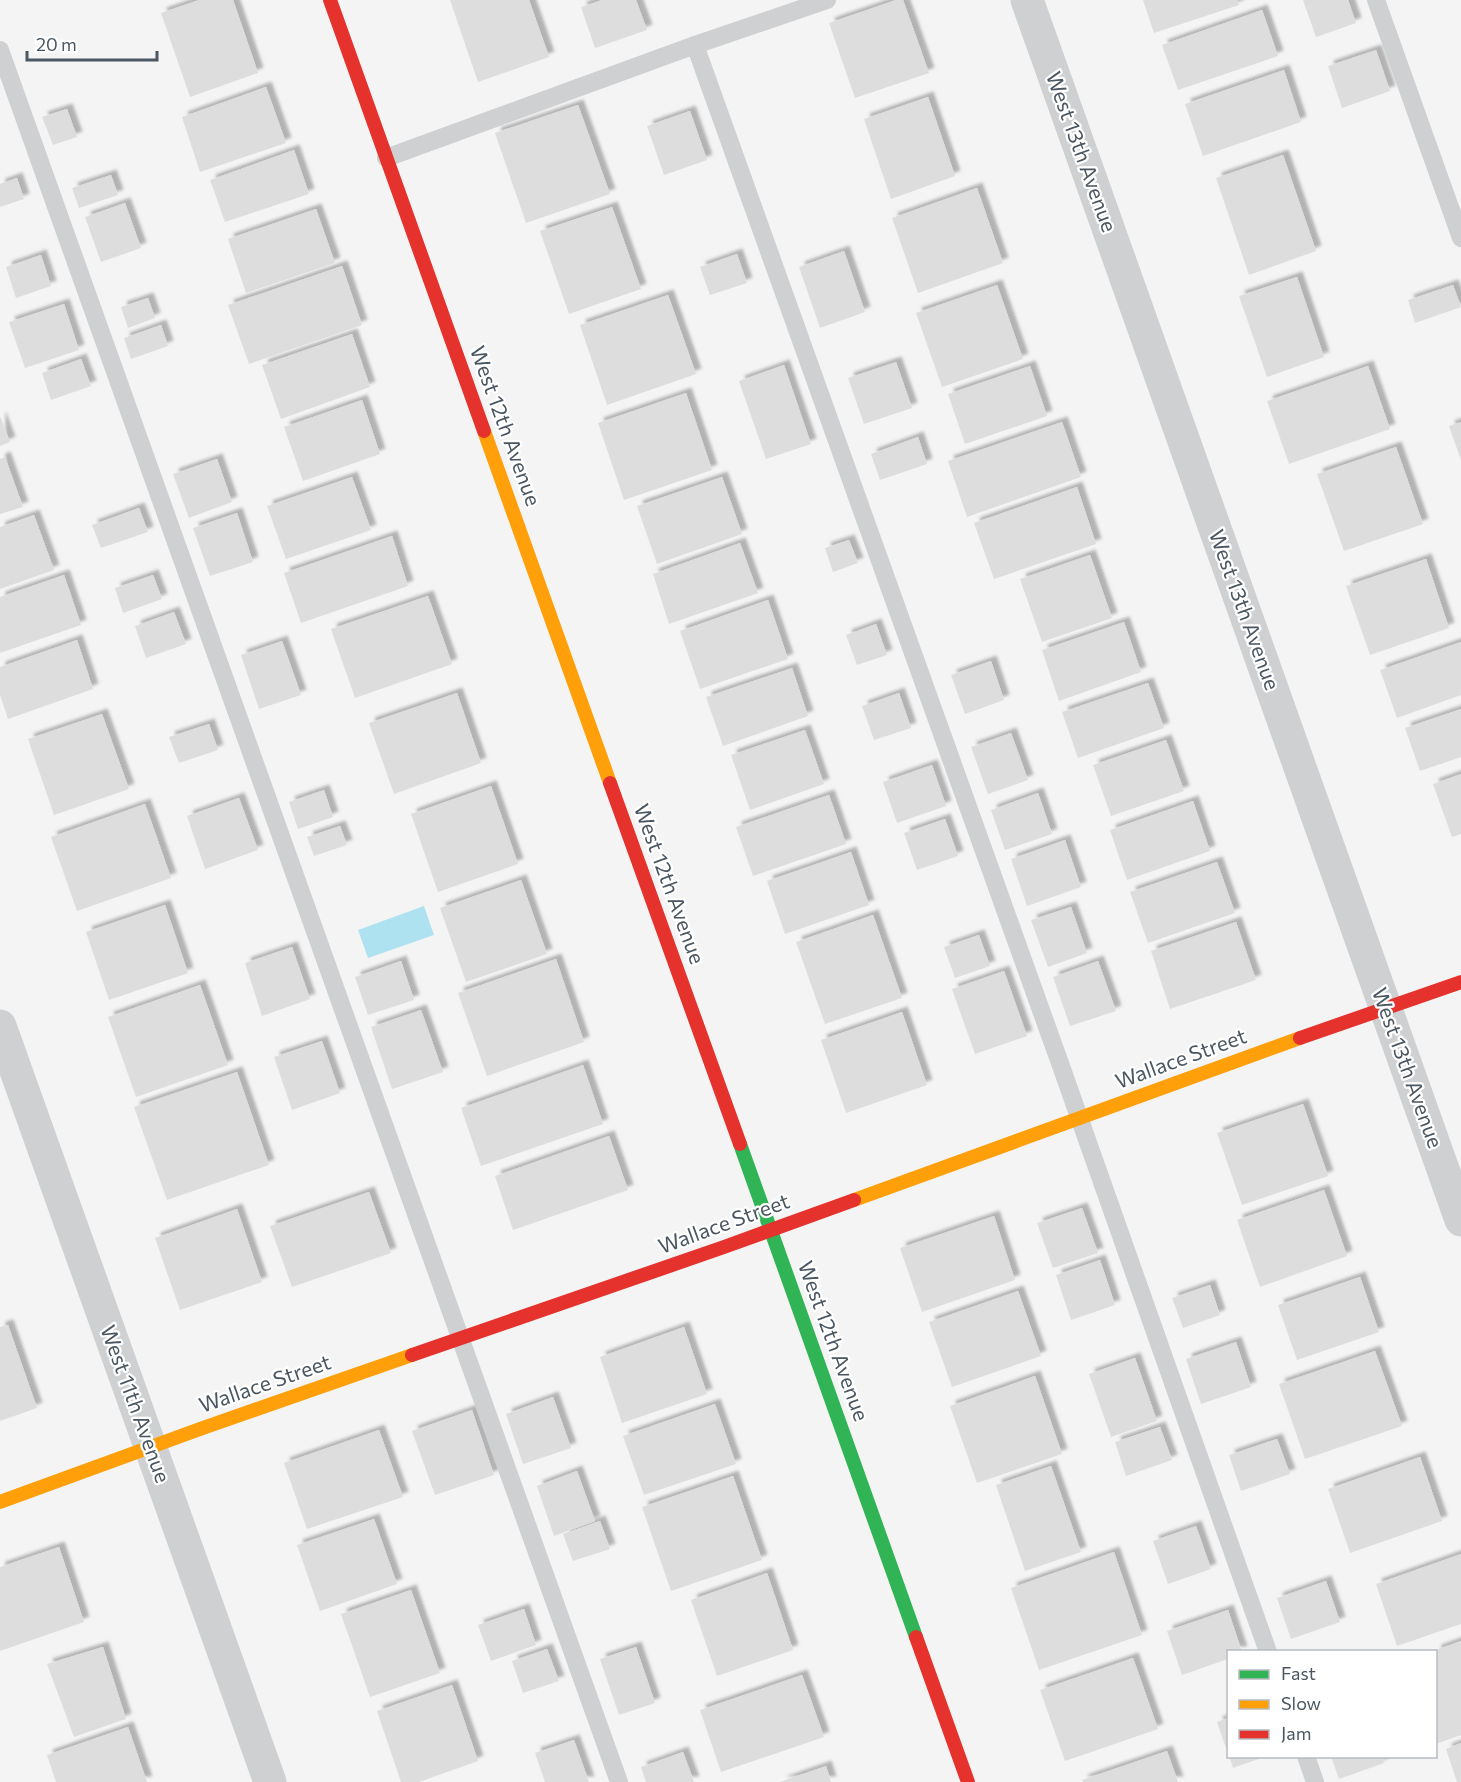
<svg xmlns="http://www.w3.org/2000/svg" width="1461" height="1782" viewBox="0 0 1461 1782" font-family="Commissioner,sans-serif">
	<style>
		.water { fill: #aee2f0 }
		.building { fill: #ddddde; filter: url(#shadow) }
		.lines { fill: none; stroke-linecap: round; stroke-linejoin: round }
		.lane { stroke: #ced0d2; stroke-width: 18 }
		.street { stroke: #ced0d2; stroke-width: 33 }
		.fast { stroke: #30b455; stroke-width: 14 }
		.slow { stroke: #ff9f0a; stroke-width: 14 }
		.jam { stroke: #e5322d; stroke-width: 14 }
		.labels { text-anchor: middle; stroke-width: 4.5; stroke-linejoin: round; paint-order: stroke }
		.street-label { font-size: 21px; fill: #4a5661; stroke: #fff }
	</style>
	<defs>
		<filter id="shadow"><feDropShadow dx="5.5" dy="-5.5" stdDeviation="1.5" flood-color="#0004"/></filter>
	</defs>
	<rect width="100%" height="100%" fill="#f4f4f4"/>
	<!-- water -->
	<path class="water" d="M424 906 434 935 368 958 358 930Z"/>
	<!-- building -->
	<g class="building">
		<path d="M199 0H233L258 73 190 97 161 13Z"/>
		<path d="M450 0H529L549 57 478 82Z"/>
		<path d="M602 0H636L647 30 595 48 581 7Z"/>
		<path d="M896 0H903L929 73 855 98 829 23Z"/>
		<path d="M1143 0H1237L1239 5 1154 33Z"/>
		<path d="M1303 0H1348L1356 23 1316 37Z"/>
		<path d="M1262 10 1278 56 1178 90 1162 45Z"/>
		<path d="M1376 50 1390 91 1342 108 1328 66Z"/>
		<path d="M1284 70 1301 122 1203 156 1185 104Z"/>
		<path d="M266 87 286 143 200 172 182 117Z"/>
		<path d="M928 97 955 176 891 199 864 119Z"/>
		<path d="M578 105 610 194 526 223 495 133Z"/>
		<path d="M67 109 77 137 53 145 42 117Z"/>
		<path d="M690 111 707 160 664 175 647 126Z"/>
		<path d="M294 150 309 194 225 222 210 180Z"/>
		<path d="M1283 155 1316 251 1249 275 1216 178Z"/>
		<path d="M111 175 118 195 79 208 72 188Z"/>
		<path d="M17 178 24 199 0 207V184Z"/>
		<path d="M977 188 1003 263 918 293 892 218Z"/>
		<path d="M125 203 141 248 101 262 85 217Z"/>
		<path d="M612 207 641 289 569 314 540 231Z"/>
		<path d="M316 209 335 263 246 293 228 239Z"/>
		<path d="M844 251 865 312 820 328 799 267Z"/>
		<path d="M737 254 747 283 710 295 700 267Z"/>
		<path d="M41 255 51 286 16 298 6 267Z"/>
		<path d="M342 266 362 325 249 364 228 305Z"/>
		<path d="M1297 277 1324 357 1267 377 1239 296Z"/>
		<path d="M997 285 1023 359 942 387 916 313Z"/>
		<path d="M1453 285 1461 307 1415 323 1408 300Z"/>
		<path d="M668 295 696 374 607 405 580 325Z"/>
		<path d="M148 298 155 318 128 328 121 307Z"/>
		<path d="M64 304 79 350 25 368 9 322Z"/>
		<path d="M161 325 168 346 131 359 124 338Z"/>
		<path d="M352 334 370 387 281 419 262 365Z"/>
		<path d="M81 359 91 386 51 400 42 373Z"/>
		<path d="M896 362 912 408 864 424 848 378Z"/>
		<path d="M784 365 811 444 766 459 739 381Z"/>
		<path d="M1030 366 1047 416 965 444 948 394Z"/>
		<path d="M1368 366 1390 429 1289 464 1267 401Z"/>
		<path d="M686 393 712 470 624 500 598 423Z"/>
		<path d="M362 400 380 454 303 481 284 427Z"/>
		<path d="M0 416 10 442 0 446Z"/>
		<path d="M1062 422 1081 477 967 517 948 461Z"/>
		<path d="M1461 422V460L1449 426Z"/>
		<path d="M918 437 927 464 880 480 871 454Z"/>
		<path d="M1396 447 1423 524 1344 551 1317 474Z"/>
		<path d="M5 457 23 507 0 514V459Z"/>
		<path d="M217 459 232 502 189 518 173 474Z"/>
		<path d="M352 477 371 530 286 559 267 506Z"/>
		<path d="M722 477 742 534 657 564 637 506Z"/>
		<path d="M1077 487 1096 544 994 579 974 523Z"/>
		<path d="M139 508 148 532 101 548 92 525Z"/>
		<path d="M237 513 253 562 210 576 193 528Z"/>
		<path d="M34 515 54 570 0 589V527Z"/>
		<path d="M392 536 408 586 301 623 284 573Z"/>
		<path d="M849 540 858 563 833 572 825 548Z"/>
		<path d="M740 543 758 593 669 624 653 574Z"/>
		<path d="M1090 555 1112 618 1042 642 1020 579Z"/>
		<path d="M1426 559 1449 628 1370 655 1346 586Z"/>
		<path d="M64 575 81 625 0 653V597Z"/>
		<path d="M153 575 162 599 123 613 115 588Z"/>
		<path d="M428 596 452 664 355 698 331 629Z"/>
		<path d="M768 600 788 659 700 689 680 631Z"/>
		<path d="M174 612 186 644 146 658 135 626Z"/>
		<path d="M1124 622 1141 672 1059 701 1042 650Z"/>
		<path d="M876 624 887 655 857 665 846 635Z"/>
		<path d="M77 640 93 689 8 719 0 695V667Z"/>
		<path d="M282 641 301 695 259 709 241 655Z"/>
		<path d="M1461 642V695L1397 718 1380 670Z"/>
		<path d="M991 661 1004 700 965 714 951 675Z"/>
		<path d="M792 668 808 716 723 746 706 697Z"/>
		<path d="M1148 683 1164 728 1078 758 1062 712Z"/>
		<path d="M457 693 481 763 394 794 369 723Z"/>
		<path d="M899 693 911 728 874 740 862 706Z"/>
		<path d="M1461 709V757L1420 771 1405 728Z"/>
		<path d="M102 714 129 789 54 815 28 739Z"/>
		<path d="M209 724 218 750 179 763 169 737Z"/>
		<path d="M805 730 824 784 750 810 731 755Z"/>
		<path d="M1011 733 1028 780 988 794 971 747Z"/>
		<path d="M1166 740 1184 791 1111 816 1093 765Z"/>
		<path d="M932 765 946 806 897 823 883 782Z"/>
		<path d="M1461 774V834L1452 837 1433 784Z"/>
		<path d="M491 786 518 864 438 892 411 814Z"/>
		<path d="M324 790 333 817 298 829 289 802Z"/>
		<path d="M1038 793 1052 834 1005 850 991 810Z"/>
		<path d="M829 795 846 844 753 876 736 827Z"/>
		<path d="M239 798 258 850 205 869 187 816Z"/>
		<path d="M1193 801 1210 851 1127 880 1110 830Z"/>
		<path d="M145 804 171 878 77 911 51 837Z"/>
		<path d="M945 819 958 856 917 870 904 833Z"/>
		<path d="M340 826 347 845 314 856 307 837Z"/>
		<path d="M1065 840 1081 887 1027 906 1011 859Z"/>
		<path d="M851 852 869 905 785 934 767 881Z"/>
		<path d="M1217 862 1235 913 1148 943 1130 892Z"/>
		<path d="M521 880 547 954 466 982 440 908Z"/>
		<path d="M165 905 188 973 109 1000 86 932Z"/>
		<path d="M1071 907 1087 953 1048 967 1031 920Z"/>
		<path d="M873 915 902 998 825 1024 796 942Z"/>
		<path d="M1236 922 1256 980 1170 1009 1151 951Z"/>
		<path d="M979 935 990 966 955 978 944 947Z"/>
		<path d="M292 947 310 999 262 1016 245 963Z"/>
		<path d="M556 959 584 1042 487 1076 458 993Z"/>
		<path d="M401 961 414 1000 368 1015 355 977Z"/>
		<path d="M1098 961 1116 1011 1070 1026 1053 977Z"/>
		<path d="M1004 971 1027 1036 975 1054 952 989Z"/>
		<path d="M200 985 228 1065 136 1097 108 1017Z"/>
		<path d="M421 1010 443 1072 392 1089 371 1027Z"/>
		<path d="M902 1012 927 1085 846 1113 821 1040Z"/>
		<path d="M322 1041 340 1093 292 1110 274 1057Z"/>
		<path d="M583 1065 603 1124 481 1166 461 1108Z"/>
		<path d="M237 1072 269 1165 167 1200 134 1107Z"/>
		<path d="M1303 1104 1328 1176 1242 1205 1217 1133Z"/>
		<path d="M609 1136 628 1190 513 1230 495 1176Z"/>
		<path d="M1324 1190 1347 1256 1260 1287 1237 1220Z"/>
		<path d="M369 1192 391 1253 292 1287 270 1226Z"/>
		<path d="M1082 1208 1098 1253 1053 1268 1037 1223Z"/>
		<path d="M237 1209 262 1282 180 1310 155 1238Z"/>
		<path d="M994 1216 1015 1280 922 1312 900 1248Z"/>
		<path d="M1100 1260 1115 1305 1071 1320 1056 1275Z"/>
		<path d="M1360 1277 1379 1332 1297 1360 1278 1305Z"/>
		<path d="M1210 1285 1220 1315 1183 1328 1172 1298Z"/>
		<path d="M1018 1291 1041 1356 952 1387 929 1322Z"/>
		<path d="M8 1325 37 1408 0 1421V1327Z"/>
		<path d="M684 1327 707 1394 622 1423 600 1357Z"/>
		<path d="M1236 1342 1251 1387 1201 1404 1186 1359Z"/>
		<path d="M1375 1351 1402 1426 1305 1459 1279 1384Z"/>
		<path d="M1135 1358 1157 1421 1111 1437 1089 1374Z"/>
		<path d="M1035 1376 1062 1454 977 1483 950 1406Z"/>
		<path d="M553 1397 571 1448 523 1464 506 1414Z"/>
		<path d="M715 1404 736 1464 644 1495 623 1436Z"/>
		<path d="M472 1410 494 1475 435 1495 412 1431Z"/>
		<path d="M1160 1427 1172 1460 1126 1476 1115 1442Z"/>
		<path d="M379 1430 403 1497 307 1529 284 1463Z"/>
		<path d="M1277 1439 1290 1474 1241 1491 1229 1455Z"/>
		<path d="M1420 1457 1442 1521 1350 1553 1328 1489Z"/>
		<path d="M1051 1466 1081 1552 1025 1571 996 1485Z"/>
		<path d="M577 1471 595 1521 554 1536 537 1486Z"/>
		<path d="M733 1476 762 1560 671 1591 642 1507Z"/>
		<path d="M374 1519 397 1584 320 1611 297 1545Z"/>
		<path d="M600 1521 610 1549 573 1561 563 1534Z"/>
		<path d="M1196 1526 1211 1569 1168 1584 1153 1541Z"/>
		<path d="M59 1547 84 1622 0 1651V1567Z"/>
		<path d="M1114 1552 1142 1635 1039 1670 1011 1588Z"/>
		<path d="M1461 1554V1624L1397 1646 1376 1584Z"/>
		<path d="M767 1573 793 1650 717 1676 691 1600Z"/>
		<path d="M1326 1581 1340 1622 1291 1639 1277 1598Z"/>
		<path d="M411 1590 440 1673 370 1697 341 1614Z"/>
		<path d="M524 1609 536 1645 491 1661 478 1625Z"/>
		<path d="M1228 1610 1242 1652H1228V1659L1182 1675 1167 1631Z"/>
		<path d="M1461 1641V1735L1436 1744V1650Z"/>
		<path d="M103 1647 126 1719 74 1737 47 1664Z"/>
		<path d="M636 1647 655 1703 619 1715 600 1659Z"/>
		<path d="M547 1649 559 1681 523 1693 512 1661Z"/>
		<path d="M1133 1658 1158 1729 1065 1761 1040 1690Z"/>
		<path d="M802 1675 824 1737 721 1772 700 1710Z"/>
		<path d="M452 1685 478 1761 419 1782H401L377 1711Z"/>
		<path d="M1228 1718V1754L1217 1722Z"/>
		<path d="M128 1727 147 1782H56L47 1755Z"/>
		<path d="M574 1740 589 1782H545L535 1753Z"/>
		<path d="M1461 1743V1782H1457L1446 1749Z"/>
		<path d="M1167 1751 1178 1782H1083L1082 1780Z"/>
		<path d="M683 1752 694 1782H646L641 1767Z"/>
		<path d="M1229 1756H1264V1757L1233 1768Z"/>
		<path d="M1331 1756H1382L1384 1763 1339 1779Z"/>
		<path d="M826 1766 831 1782H780Z"/>
	</g>
	<g class="lines">
		<!-- lane -->
		<g class="lane">
			<path d="M1376 0 1461 238"/>
			<path d="M695 45 1061 1066 1268 1652"/>
			<path d="M0 50 619 1782"/>
			<path d="M386 158 695 45 827 0"/>
			<path d="M1306 1756 1315 1782"/>
		</g>
		<!-- street -->
		<g class="street">
			<path d="M1027 0 1461 1220"/>
			<path d="M0 1026 270 1782"/>
		</g>
		<!-- fast -->
		<path class="fast" d="M740 1144 916 1637"/>
		<!-- slow -->
		<g class="slow">
			<path d="M484 431 610 783"/>
			<path d="M854 1200 1300 1038"/>
			<path d="M0 1502 200 1429 412 1355"/>
		</g>
		<!-- jam -->
		<g class="jam">
			<path d="M330 0 484 431"/>
			<path d="M610 783 740 1144"/>
			<path d="M1300 1038 1461 982"/>
			<path d="M412 1355 724 1247 854 1200"/>
			<path d="M916 1637 968 1782"/>
		</g>
	</g>
	<g class="labels">
		<!-- street labels -->
		<g class="street-label">
			<text transform="translate(1081 152) rotate(70)" y="7">West 13th Avenue</text>
			<text transform="translate(505 426) rotate(70)" y="7">West 12th Avenue</text>
			<text transform="translate(1244 610) rotate(70)" y="7">West 13th Avenue</text>
			<text transform="translate(669 884) rotate(70)" y="7">West 12th Avenue</text>
			<text transform="translate(1181 1059) rotate(-20)" y="7">Wallace Street</text>
			<text transform="translate(1407 1068) rotate(70)" y="7">West 13th Avenue</text>
			<text transform="translate(724 1224) rotate(-20)" y="7">Wallace Street</text>
			<text transform="translate(833 1341) rotate(70)" y="7">West 12th Avenue</text>
			<text transform="translate(265 1384) rotate(-19)" y="7">Wallace Street</text>
			<text transform="translate(135 1404) rotate(70)" y="7">West 11th Avenue</text>
		</g>
	</g>
	<!-- legend -->
	<rect x="1227" y="1650" width="210" height="108" fill="#ffffff" stroke="#b7bbc0" stroke-width="1.5"/>
	<rect x="1239" y="1670" width="30" height="9" fill="#30b455" stroke="#b7bbc0" stroke-width="1.5"/>
	<text x="1281" y="1680" font-size="18" fill="#4a5661">Fast</text>
	<rect x="1239" y="1700" width="30" height="9" fill="#ff9f0a" stroke="#b7bbc0" stroke-width="1.5"/>
	<text x="1281" y="1710" font-size="18" fill="#4a5661">Slow</text>
	<rect x="1239" y="1730" width="30" height="9" fill="#e5322d" stroke="#b7bbc0" stroke-width="1.5"/>
	<text x="1281" y="1740" font-size="18" fill="#4a5661">Jam</text>
	<!-- scale -->
	<path d="M27 51v9h130v-9" fill="none" stroke="#4a5661" stroke-width="3"/>
	<text x="36" y="51" font-size="18" fill="#4a5661" stroke="#ffffff" stroke-width="4.5" paint-order="stroke">20 m</text>
</svg>
